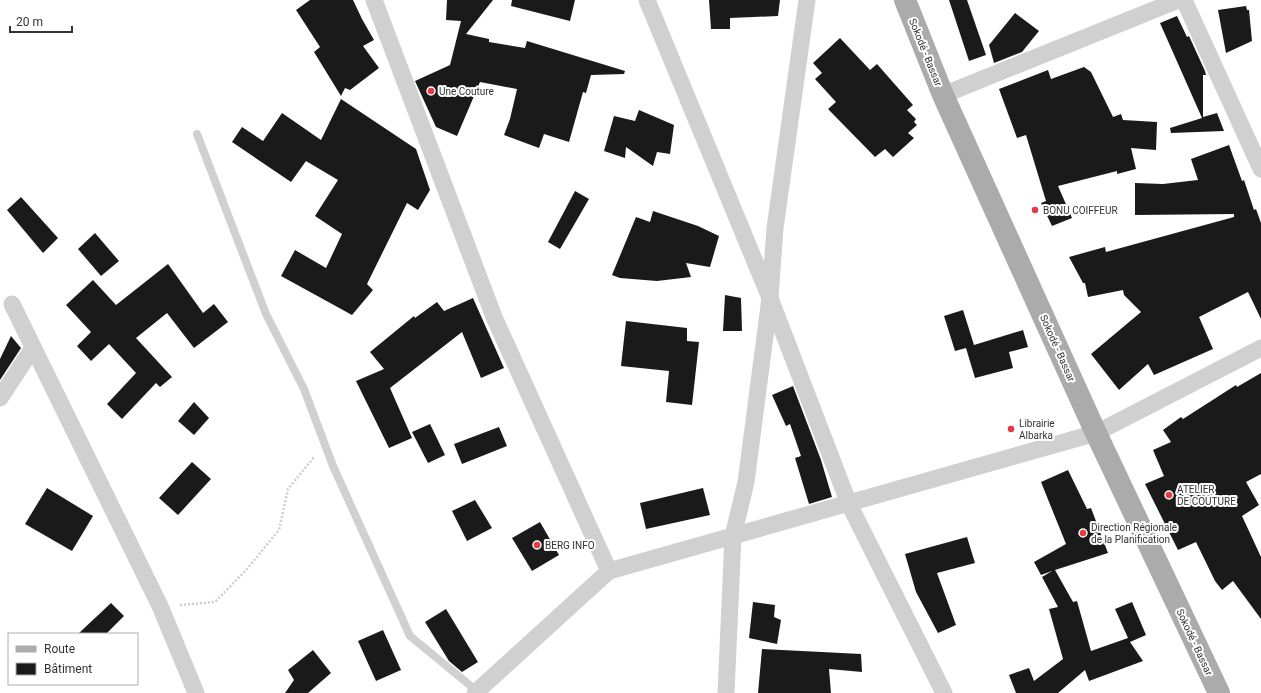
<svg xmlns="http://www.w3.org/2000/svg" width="1261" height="693" viewBox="0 0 1261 693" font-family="Roboto,sans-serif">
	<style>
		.building { fill: #1a1a1a }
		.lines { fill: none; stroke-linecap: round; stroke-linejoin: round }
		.path { stroke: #cdcdcd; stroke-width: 2.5; stroke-dasharray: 2 2; stroke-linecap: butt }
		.service { stroke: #d0d0d0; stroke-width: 8 }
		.minor { stroke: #d0d0d0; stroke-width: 17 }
		.primary { stroke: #ababab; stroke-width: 22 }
		.poi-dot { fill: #e63946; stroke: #fff; stroke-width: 1.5 }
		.labels { text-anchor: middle; stroke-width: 4; stroke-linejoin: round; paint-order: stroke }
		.street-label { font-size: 10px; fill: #333; stroke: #fff }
		.poi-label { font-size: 10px; fill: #333; stroke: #fff; text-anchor: start }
	</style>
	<rect width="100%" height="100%" fill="#fff"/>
	<!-- building -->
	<g class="building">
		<path d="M310 0H353L362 19 374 40 363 46 379 68 350 90 345 88 341 96 314 52 320 47 296 10Z"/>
		<path d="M447 0H493L466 34 489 39V42L525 48 527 41 625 71 624 74 591 75 586 93 583 92 569 142 544 134 539 148 504 135 510 119 517 89 480 82 457 136 436 127 415 81 450 65 461 21 446 20Z"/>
		<path d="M512 0H575L570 21 511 6Z"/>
		<path d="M709 0H780L778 16 730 18V29H711Z"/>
		<path d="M949 0H967L986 55 969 61Z"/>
		<path d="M1246 6 1247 10H1249L1252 41 1226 53 1218 10Z"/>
		<path d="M1015 13 1039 31 1022 52 994 63 989 45Z"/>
		<path d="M1177 16 1187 37 1189 36 1205 71 1206 75H1203V117L1217 113 1224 131 1171 133 1170 128 1202 118 1160 23Z"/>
		<path d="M840 38 870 70 877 64 913 105 907 110 916 119 914 122 917 125 908 133 914 138 893 157 885 149 875 157 828 109 836 102 815 79 822 73 813 63Z"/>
		<path d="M1084 67 1091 72 1113 117 1121 114 1123 120 1157 122 1156 150 1131 148 1136 169 1117 174V171L1058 186 1072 218 1052 226 1041 203 1046 201 1026 135 1017 138 999 89 1048 70 1051 79Z"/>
		<path d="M341 99 416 149 430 190 418 210 407 203 367 284 373 290 352 315 281 276 295 250 326 268 342 234 315 216 338 180 306 161 291 182 232 142 242 127 263 141 282 113 321 140Z"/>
		<path d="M639 110 674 125 670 154 657 152 653 166 626 147 625 158 604 151 614 116 635 121Z"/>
		<path d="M1229 145 1242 181 1244 180 1254 210 1256 209 1261 223V319L1248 292 1199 317 1213 349 1154 375 1148 364 1119 390 1091 354 1141 312 1124 295 1123 290 1088 297 1085 283H1083L1069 257 1105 247 1106 252 1234 217V214L1135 215V183L1163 184 1198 180 1191 159Z"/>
		<path d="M575 191 589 199 560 249 548 242Z"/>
		<path d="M21 197 58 238 43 253 7 210Z"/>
		<path d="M653 211 698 226 719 236 710 267 686 263 691 277 657 281 620 278 612 275 636 217 650 222Z"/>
		<path d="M95 233 119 261 101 276 78 249Z"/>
		<path d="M168 264 203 313 214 304 228 322 194 348 167 313 136 338 172 377 160 387 156 383 122 419 107 404 136 373 109 344 91 361 77 346 91 332 66 305 93 280 116 305Z"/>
		<path d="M725 295 741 298 742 331H723Z"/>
		<path d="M473 298 504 368 481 378 462 332 390 388 412 438 389 448 356 381 384 369 370 352 414 316 415 318 437 302 444 311Z"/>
		<path d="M963 310 974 345 1023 330 1028 347 1009 352 1013 368 975 378 966 348 955 351 944 316Z"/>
		<path d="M626 321 687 328V341L699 342 692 405 666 402 669 371 621 366Z"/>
		<path d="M11 336 21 348 0 380V359Z"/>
		<path d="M1261 373V474L1246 482 1259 505 1242 516 1261 557V619L1233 581 1222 590 1215 581 1196 542 1178 550 1145 484 1164 476 1153 450 1171 442 1163 430 1181 417 1183 419 1236 385 1237 387Z"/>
		<path d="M793 386 821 460 832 497 809 504 795 458 801 456 790 424 786 426 772 395Z"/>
		<path d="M194 402 209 418 194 435 178 421Z"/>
		<path d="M430 424 445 455 428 463 412 432Z"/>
		<path d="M499 427 507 446 462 464 454 444Z"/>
		<path d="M192 462 211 479 178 515 159 498Z"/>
		<path d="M1068 470 1087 509 1091 508 1108 553 1055 570 1073 602 1077 601 1091 651 1128 638 1115 609 1132 602 1146 635 1130 642 1143 661 1089 681 1085 670 1058 693H1016L1009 675 1029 668 1034 681 1063 659 1049 609 1058 607 1042 577 1052 571 1041 575 1034 562 1066 544 1041 482Z"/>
		<path d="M47 488 93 516 72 551 25 524Z"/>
		<path d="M703 488 710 515 646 529 640 503Z"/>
		<path d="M475 500 492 528 467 541 452 511Z"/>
		<path d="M540 522 559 555 532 571 512 538Z"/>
		<path d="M967 537 975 563 937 573 956 625 938 633 916 592 905 554Z"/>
		<path d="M753 602 775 605 774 617 781 620 777 644 749 638Z"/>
		<path d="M111 603 124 616 106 634H78Z"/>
		<path d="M446 609 478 662 462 672 449 661 425 622Z"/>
		<path d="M383 630 401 670 376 681 358 641Z"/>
		<path d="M762 649 861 654 862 672 829 669 831 693H758Z"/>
		<path d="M313 650 331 673 308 693H285L294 680 288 670Z"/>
	</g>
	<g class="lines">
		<!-- path -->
		<path class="path" d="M180 605 215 602 247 569 279 530 288 489 314 457"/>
		<!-- service -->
		<path class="service" d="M197 134 266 314 304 389 333 466 410 636 477 691"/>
		<!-- minor -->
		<g class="minor">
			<path d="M374 0 494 317 609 571"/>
			<path d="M647 0 770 298 849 504 944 693"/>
			<path d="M1184 0 1261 169"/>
			<path d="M943 95 1178 0"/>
			<path d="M12 304 160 606 196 693"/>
			<path d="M0 398 33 348"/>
			<path d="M475 693 609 571 1096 433 1261 348"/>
			<path d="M726 693 733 536 746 482 770 298 775 228 807 0"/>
		</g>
		<!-- primary -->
		<path class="primary" d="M905 0 943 95 1096 433 1219 693"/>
	</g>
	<!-- markers -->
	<g class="poi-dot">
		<circle cx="431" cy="91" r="4"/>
		<circle cx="1035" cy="210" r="4"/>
		<circle cx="1011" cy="429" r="4"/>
		<circle cx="1169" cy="495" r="4"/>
		<circle cx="1083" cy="533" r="4"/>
		<circle cx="537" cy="545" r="4"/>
	</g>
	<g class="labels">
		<!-- street labels -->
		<g class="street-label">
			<text transform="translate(926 52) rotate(68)" y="4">Sokodé - Bassar</text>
			<text transform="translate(1058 348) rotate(66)" y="4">Sokodé - Bassar</text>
			<text transform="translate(1195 642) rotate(65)" y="4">Sokodé - Bassar</text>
		</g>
		<!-- poi labels -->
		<g class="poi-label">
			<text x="439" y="95">Une Couture</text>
			<text x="1043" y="214">BONU COIFFEUR</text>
			<text x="1019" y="427">Librairie<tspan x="1019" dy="12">Albarka</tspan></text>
			<text x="1177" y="493">ATELIER<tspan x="1177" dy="12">DE COUTURE</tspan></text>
			<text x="1091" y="531">Direction Régionale<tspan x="1091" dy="12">de la Planification</tspan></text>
			<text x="545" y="549">BERG INFO</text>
		</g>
	</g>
	<!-- legend -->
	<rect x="8" y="633" width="130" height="52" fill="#ffffff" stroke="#adadad"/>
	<rect x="16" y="646" width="20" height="6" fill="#ababab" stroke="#adadad"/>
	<text x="44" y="653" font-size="12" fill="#333333">Route</text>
	<rect x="16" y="663" width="20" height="12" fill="#1a1a1a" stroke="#adadad"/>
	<text x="44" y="673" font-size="12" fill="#333333">Bâtiment</text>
	<!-- scale -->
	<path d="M10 26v6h62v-6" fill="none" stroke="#333333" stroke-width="2"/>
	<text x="16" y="26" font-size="12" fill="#333333" stroke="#ffffff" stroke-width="3" paint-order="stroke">20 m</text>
</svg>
